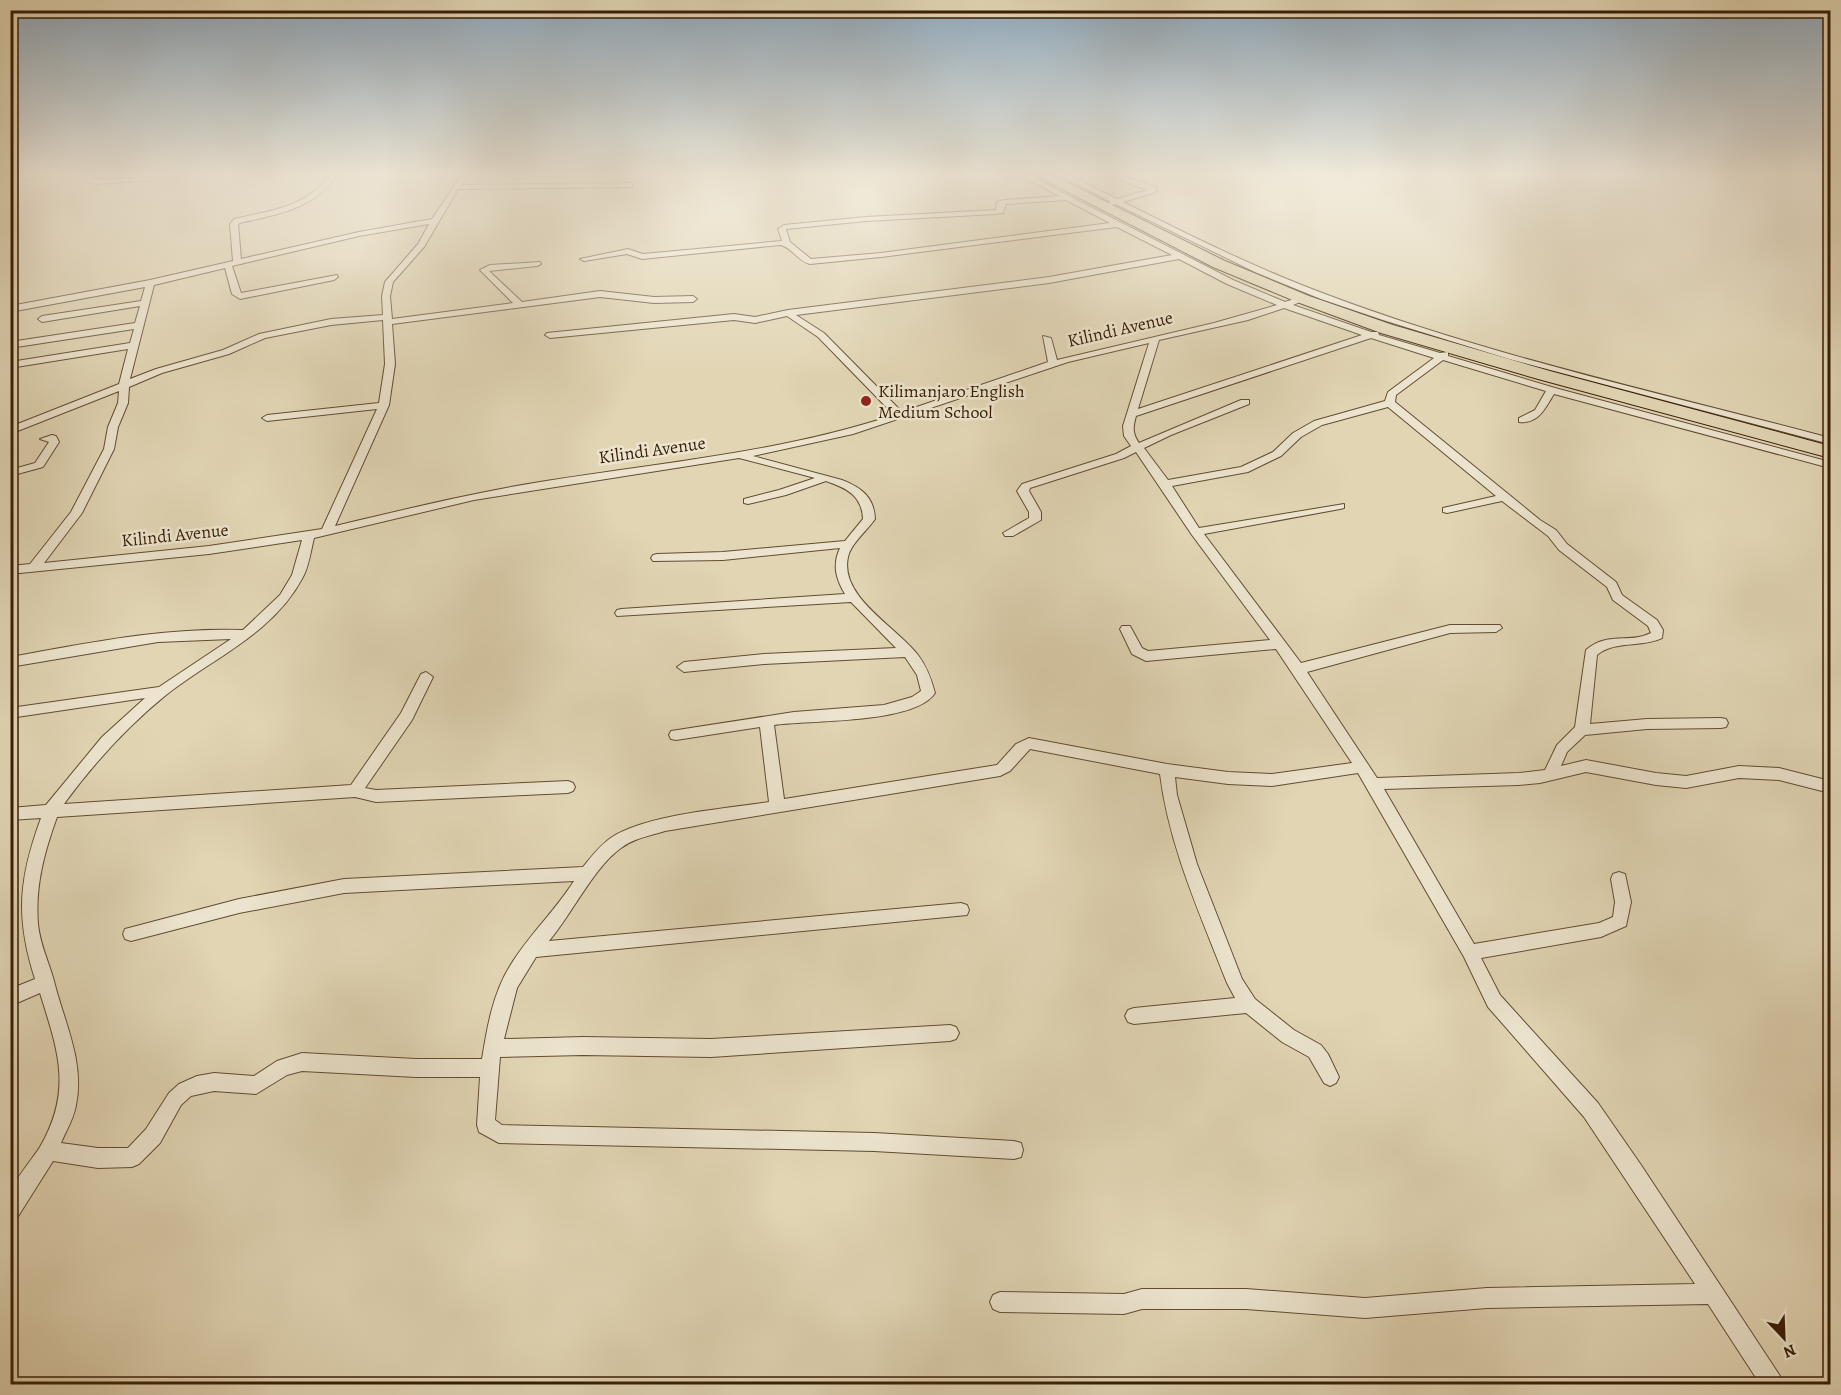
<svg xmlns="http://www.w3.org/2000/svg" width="1841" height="1395" viewBox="0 0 1841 1395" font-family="Alegreya,serif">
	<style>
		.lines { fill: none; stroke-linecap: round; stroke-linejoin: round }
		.street-casing { stroke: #634c32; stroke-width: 2 }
		.highway-casing { stroke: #391e06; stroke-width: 2 }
		.street { fill: #ece4ce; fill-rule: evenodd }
		.highway { fill: #e1d5b4; fill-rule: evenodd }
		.poi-dot { fill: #8f2418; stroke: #ece4ce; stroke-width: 2 }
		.labels { text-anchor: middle; stroke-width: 5; stroke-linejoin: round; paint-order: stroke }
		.far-street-label { font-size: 18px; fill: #391e06; stroke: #ece4ce }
		.far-poi-label { font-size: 18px; fill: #391e06; stroke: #ece4ce; text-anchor: start }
	</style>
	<rect width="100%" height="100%" fill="#e1d5b4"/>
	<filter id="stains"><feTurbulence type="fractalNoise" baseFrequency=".00333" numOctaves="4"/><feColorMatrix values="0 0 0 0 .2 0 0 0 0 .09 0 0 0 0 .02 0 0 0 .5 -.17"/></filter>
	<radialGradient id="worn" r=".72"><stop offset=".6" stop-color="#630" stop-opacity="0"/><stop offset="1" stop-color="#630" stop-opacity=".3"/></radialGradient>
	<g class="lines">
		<!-- street casing -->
		<g class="street-casing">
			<g id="street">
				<path d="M26 176H46L10 182V178Z"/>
				<path d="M87 176H93V179L96 180 182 176 178 178 96 184 86 182Z"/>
				<path d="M329 176H336C312 210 278 214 240 223L238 224 241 259 359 232 432 219 461 176H468L461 185 629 183H632V187L458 189 424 247 393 282 390 296 392 319 513 303 480 270 490 265 540 262 541 264 537 266 489 271 522 302 600 291 654 297 693 296 697 299 693 302 654 303 600 297 392 324 395 364 389 405 335 526C403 510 471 493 540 482 658 463 779 453 894 415L818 337 787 316 755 323 734 320 550 338 545 335 547 333 734 314 755 317 788 310 1049 277 1172 255 1117 227 881 257 810 264C797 261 792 247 780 245L642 259 627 254 584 261 580 259 628 249 643 254 782 241 778 229 784 225 866 217 996 210 997 202 1004 200 1059 196 1022 176H1030L1233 280 1285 302 1303 296 1307 299 1293 305 1371 332H1378L1379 335 1440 353 1448 352V356L1555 388 1830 462V468L1554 394C1545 408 1539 424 1519 422V418L1535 410 1546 391 1443 360 1396 395 1395 402 1540 520 1556 530 1567 544 1616 582 1622 595 1657 620 1663 630 1662 638C1641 648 1615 640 1597 655L1590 724 1647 719 1721 718 1726 719 1728 723 1726 727 1721 728 1647 729 1585 735 1567 752 1561 766 1586 760 1656 773 1686 776 1739 766 1779 768 1830 781V793L1779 780 1739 778 1686 788 1656 785 1586 772 1540 783 1519 785 1384 789 1474 944 1599 923 1613 917 1615 902 1611 879 1613 874 1619 872 1625 874 1631 902 1626 926 1601 937 1481 958 1500 995 1598 1103 1641 1165 1780 1376 1783 1384H1760L1708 1304 1487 1308 1365 1318 1246 1309H1142L1124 1314 1000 1312 993 1309 990 1302 993 1295 1000 1292 1124 1294 1142 1289H1246L1365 1298 1487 1288 1695 1284 1584 1117 1488 1007 1464 957 1358 773 1272 786 1228 784 1175 777 1177 795 1197 864 1242 979 1255 999 1294 1030 1321 1045 1328 1054 1339 1077 1336 1083 1330 1086 1324 1083 1309 1057 1282 1042 1246 1013 1134 1024 1128 1022 1125 1016 1128 1010 1134 1008 1235 998 1227 983C1201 916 1169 847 1160 774L1030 749 1010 771 1000 776 665 831C650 836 634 838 621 848 594 867 572 914 549 941L961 903 967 905 969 910 967 915 536 957 517 988 504 1039 583 1037 711 1039 950 1025 956 1027 959 1033 956 1039 950 1041 711 1057 583 1055 500 1057 495 1120 502 1125 874 1133 1014 1141 1021 1143 1023 1150 1021 1157 1014 1159 874 1151 499 1143 479 1132 477 1125 480 1077H416L302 1071 287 1075 256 1094 214 1091 191 1096 181 1105 160 1143 139 1164 132 1167 98 1168 53 1161 17 1218 10 1221C10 1212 9 1201 10 1193 13 1182 33 1158 40 1147 73 1090 58 1051 40 993L10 1006V989L35 979C15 917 19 878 41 818L10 820V808L46 805 102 737 145 698 10 718V708L159 687 231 639 158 642 10 667V657C88 643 164 627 243 630L280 595 292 575 302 540 209 554 10 574V566L30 564 71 512 104 449 108 427 118 403 119 391 10 434V427L119 384 128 349 10 368V362L130 343 134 329 10 348V342L135 323 140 306 42 322 38 319 42 316 141 301 145 287 10 312V306L150 280 233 261 230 224 234 219C269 211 307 207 329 176ZM1066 200 1110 223 881 253 811 259 790 242 786 229 866 221 996 214 1003 213 1006 204ZM429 224 418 244 385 282 382 296 383 315 331 319 259 334 223 350 156 369 130 379 154 285 225 268 232 294 240 299 334 280 338 277 337 275 241 293 232 266 359 236ZM1179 259 1227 284 1277 305 1214 323 1057 360 1051 338 1043 336 1048 362 902 412 824 333 796 315 1049 283ZM1284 308 1362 335 1138 409 1159 340 1248 320ZM383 320 385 364 379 403 267 415 262 418 267 421 377 409 322 529 209 546 44 563 82 513 114 449 118 427 128 403 129 387 162 373 229 354 265 338 331 325ZM1371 338 1434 358 1388 392 1385 401 1314 421 1293 433 1273 452 1241 467 1168 480 1144 448 1171 435 1249 404V400H1241L1139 443C1132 433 1133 427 1136 416ZM1149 343 1123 426 1124 436 1131 446 1116 454 1022 484 1017 491 1029 512V518L1003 533 1005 536H1013L1041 520V512L1029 491 1030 488 1124 458 1136 452 1192 535 1270 640 1148 651 1142 648 1130 626H1122L1120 629 1132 654 1146 661 1276 649 1352 763 1272 774 1228 772 1167 764 1029 738 1016 744 997 765 784 799 774 725C809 720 915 724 935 693 931 678 927 667 918 655 897 627 839 597 848 557 851 543 867 531 875 519 874 497 862 488 842 480L753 456 853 434 1068 362ZM1388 407 1496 496 1443 508V512L1447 513 1502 501 1548 536 1559 550 1607 587 1613 600 1648 626 1651 633C1629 644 1608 631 1586 650L1575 727 1557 745 1545 770 1519 773 1377 778 1307 672 1450 633 1496 632 1502 628 1500 625H1450L1301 663 1204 534 1340 509 1344 508V504L1199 528 1172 486 1248 472 1281 456 1301 437 1322 425ZM739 458 815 478 779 490 744 499V503L748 504 786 495 826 481C846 488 862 495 863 519L845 541 723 552 657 554 653 555 651 558 653 561 723 560 840 548C832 565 836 579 845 594L621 609 617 610 615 613 617 616 851 602 896 648 764 654 684 662 677 667 684 672 764 664 905 657 917 675 921 691 912 697 884 705 794 712 671 731 669 735 671 739 676 740 760 727 769 802C725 809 649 814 612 837 600 845 592 856 583 867L344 879 239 899 125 929 123 934 125 939 131 941 239 913 344 893 574 881C555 911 528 936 510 966 493 993 487 1028 482 1059H416L302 1053 277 1061 254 1076 214 1073 197 1076 179 1084 169 1093 146 1129 128 1148H98L61 1143C66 1131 74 1118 76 1105 85 1062 64 1022 54 981 49 962 40 945 38 924 35 886 44 853 57 817L355 797 376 802 568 793 573 791 575 787 573 783 568 781 376 790 365 788 412 720 433 677 426 672 421 674 401 713 351 785 64 804C93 764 128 726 166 695 214 657 273 634 303 577 309 566 311 550 314 538L474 500Z"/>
				<path d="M1061 176H1070L1117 199 1147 190 1110 176C1125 176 1142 181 1156 188V192L1123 202C1189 235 1255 268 1325 294 1489 356 1662 393 1830 438V444L1509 359 1383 320 1321 299 1255 272 1116 204 1109 205 1110 201Z"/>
				<path d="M52 435 56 436 59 442 43 467 10 476V470L35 463 49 442 40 439Z"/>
			</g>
		</g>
		<!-- highway casing -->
		<g class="highway-casing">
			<path id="highway" d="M1037 176H1054L1225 261 1309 296 1393 325 1550 371 1830 446V458L1538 379 1381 333 1297 302 1213 267Z"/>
		</g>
		<!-- street -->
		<use href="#street" class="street"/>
		<!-- highway -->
		<use href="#highway" class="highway"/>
	</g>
	<!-- sky -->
	<linearGradient id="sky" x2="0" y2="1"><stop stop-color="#8ea8bc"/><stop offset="0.47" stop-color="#f2ecdd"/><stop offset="1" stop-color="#f2ecdd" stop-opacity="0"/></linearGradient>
	<rect width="1841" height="371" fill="url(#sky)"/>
	<!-- markers -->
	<circle class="poi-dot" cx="866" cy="401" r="6"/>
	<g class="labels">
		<!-- far-street labels -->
		<g class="far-street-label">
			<text transform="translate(1120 329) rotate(-13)" y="6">Kilindi Avenue</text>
			<text transform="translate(652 450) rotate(-8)" y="6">Kilindi Avenue</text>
			<text transform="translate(175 535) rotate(-6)" y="6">Kilindi Avenue</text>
		</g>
		<!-- far-poi labels -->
		<g class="far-poi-label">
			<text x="878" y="397">Kilimanjaro English<tspan x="878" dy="21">Medium School</tspan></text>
		</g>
	</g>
	<!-- margin -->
	<rect width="1841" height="1395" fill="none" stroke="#e1d5b4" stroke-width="36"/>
	<rect x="12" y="12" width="1817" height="1371" fill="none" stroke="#391e06" stroke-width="3"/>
	<rect x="18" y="18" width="1805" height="1359" fill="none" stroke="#391e06" stroke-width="1.5"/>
	<!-- north arrow -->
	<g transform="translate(1784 1338) rotate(157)" stroke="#ece4ce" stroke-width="4.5" paint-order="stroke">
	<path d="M0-4.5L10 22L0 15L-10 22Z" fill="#391e06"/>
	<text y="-9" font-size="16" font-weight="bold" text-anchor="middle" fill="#391e06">N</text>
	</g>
	<rect width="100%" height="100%" filter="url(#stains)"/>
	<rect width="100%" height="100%" fill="url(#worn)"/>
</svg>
